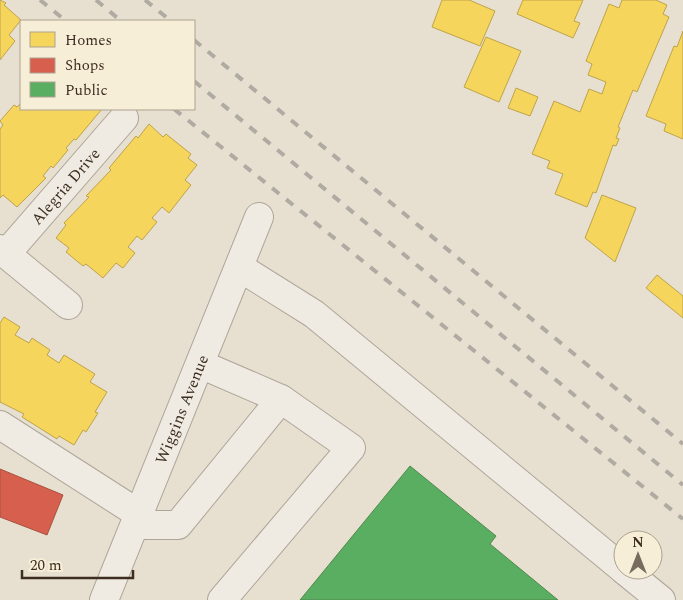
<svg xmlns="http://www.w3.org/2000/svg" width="683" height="600" viewBox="0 0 683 600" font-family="Spectral,serif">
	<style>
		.homes { fill: #f6d55c; stroke: #bea34a }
		.shops { fill: #d6604d; stroke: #a85140 }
		.public { fill: #5aae61; stroke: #51884e }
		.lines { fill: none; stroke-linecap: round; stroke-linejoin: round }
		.minor-casing { stroke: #ada599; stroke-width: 30 }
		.minor { stroke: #efebe3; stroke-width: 28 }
		.rail { stroke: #afaaa2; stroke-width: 4; stroke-dasharray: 9 9; stroke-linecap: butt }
		.labels { text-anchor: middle; stroke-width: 5; stroke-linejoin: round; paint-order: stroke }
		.street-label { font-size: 16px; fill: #3d2e20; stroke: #f7eed8 }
	</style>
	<rect width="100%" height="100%" fill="#e7e0d1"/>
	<!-- homes -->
	<g class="homes">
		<path d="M0 0 6 3 4 5 21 20 9 35 15 41 0 60Z"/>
		<path d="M442 0H469L495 11 480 46 432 27Z"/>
		<path d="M523 0H583L574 21 580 23 573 38 517 14Z"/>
		<path d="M622 0H656L667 5 663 14 669 17 637 92 633 90 618 127 620 128 616 138 619 139 616 146 613 145 596 193 593 192 587 207 555 194 563 174 547 168 550 161 532 154 554 101 580 112 589 89 602 94 606 82 588 75 592 64 586 61 609 4 619 8Z"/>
		<path d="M683 31V139L664 131 666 124 646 116 674 46 677 47Z"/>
		<path d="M486 37 521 51 499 102 464 87Z"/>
		<path d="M516 88 538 97 530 116 508 108Z"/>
		<path d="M21 103V109H102L76 140 74 139 66 148 68 150 53 168 51 166 43 176 46 178 17 207 3 195 0 198V129L3 125 0 121 14 105 17 107Z"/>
		<path d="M149 124 163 137 166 134 191 154 188 158 197 165 185 180 191 185 169 213 162 207 152 218 157 222 142 240 137 236 128 247 135 253 123 268 116 263 103 278 86 264 83 266 66 252 69 248 56 238 66 225 64 223 89 197 86 196 111 170 109 168 136 136 138 138Z"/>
		<path d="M602 195 636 208 615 262 585 238Z"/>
		<path d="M657 275 683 296V318L646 288Z"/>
		<path d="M4 317 20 327 15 335 29 343 32 338 50 350 47 355 59 363 64 355 95 374 90 382 107 392 95 412 98 413 86 432 83 430 74 445 59 436 57 439 22 417 24 414 0 402V323Z"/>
	</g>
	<!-- shops -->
	<path class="shops" d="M0 469 63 495 47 535 0 517Z"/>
	<!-- public -->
	<path class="public" d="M410 466 496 536 490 544 558 600H300Z"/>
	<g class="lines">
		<!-- minor casing -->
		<g class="minor-casing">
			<g id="minor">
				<path d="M0 249 68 305"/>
				<path id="s1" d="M6 254 124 118"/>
				<path d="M239 267 314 314 623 569"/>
				<path d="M200 364 281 399 351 448 222 600"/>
				<path d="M0 425 139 514"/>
				<path d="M135 525H178L281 399"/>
				<path d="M624 570 661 600"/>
				<path id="s2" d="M104 600 259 217"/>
			</g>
		</g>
		<!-- minor -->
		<use href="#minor" class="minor"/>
		<!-- rail -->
		<g class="rail">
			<path d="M40 0 66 21"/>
			<path d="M96 0 121 21"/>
			<path d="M145 0 171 21"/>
			<path d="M194 40 683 444"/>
			<path d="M194 81 683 485"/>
			<path d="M174 109 683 519"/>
		</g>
	</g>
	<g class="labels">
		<!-- street labels -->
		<g class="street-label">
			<text dy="6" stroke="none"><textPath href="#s1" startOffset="90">Alegria Drive</textPath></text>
			<text dy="6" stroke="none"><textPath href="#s2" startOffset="206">Wiggins Avenue</textPath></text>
		</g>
	</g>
	<!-- legend -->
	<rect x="20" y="20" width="175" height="90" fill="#f7eed8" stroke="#ada18e"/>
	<rect x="30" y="32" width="25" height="15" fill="#f6d55c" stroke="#ada18e"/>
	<text x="65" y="45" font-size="15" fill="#3d2e20">Homes</text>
	<rect x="30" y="58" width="25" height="15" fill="#d6604d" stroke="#ada18e"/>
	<text x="65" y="70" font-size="15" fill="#3d2e20">Shops</text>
	<rect x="30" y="82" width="25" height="15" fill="#5aae61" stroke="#ada18e"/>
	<text x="65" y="95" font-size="15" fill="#3d2e20">Public</text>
	<!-- north arrow -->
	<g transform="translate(638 555)"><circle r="24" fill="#f7eed8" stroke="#ada18e"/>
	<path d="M0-4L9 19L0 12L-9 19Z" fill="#786c5e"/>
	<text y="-8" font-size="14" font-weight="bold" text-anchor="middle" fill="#3d2e20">N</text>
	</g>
	<!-- scale -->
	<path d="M22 570v8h111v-8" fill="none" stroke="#3d2e20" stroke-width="2.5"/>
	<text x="30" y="570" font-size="15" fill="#3d2e20" stroke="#f7eed8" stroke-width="4" paint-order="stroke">20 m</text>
</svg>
